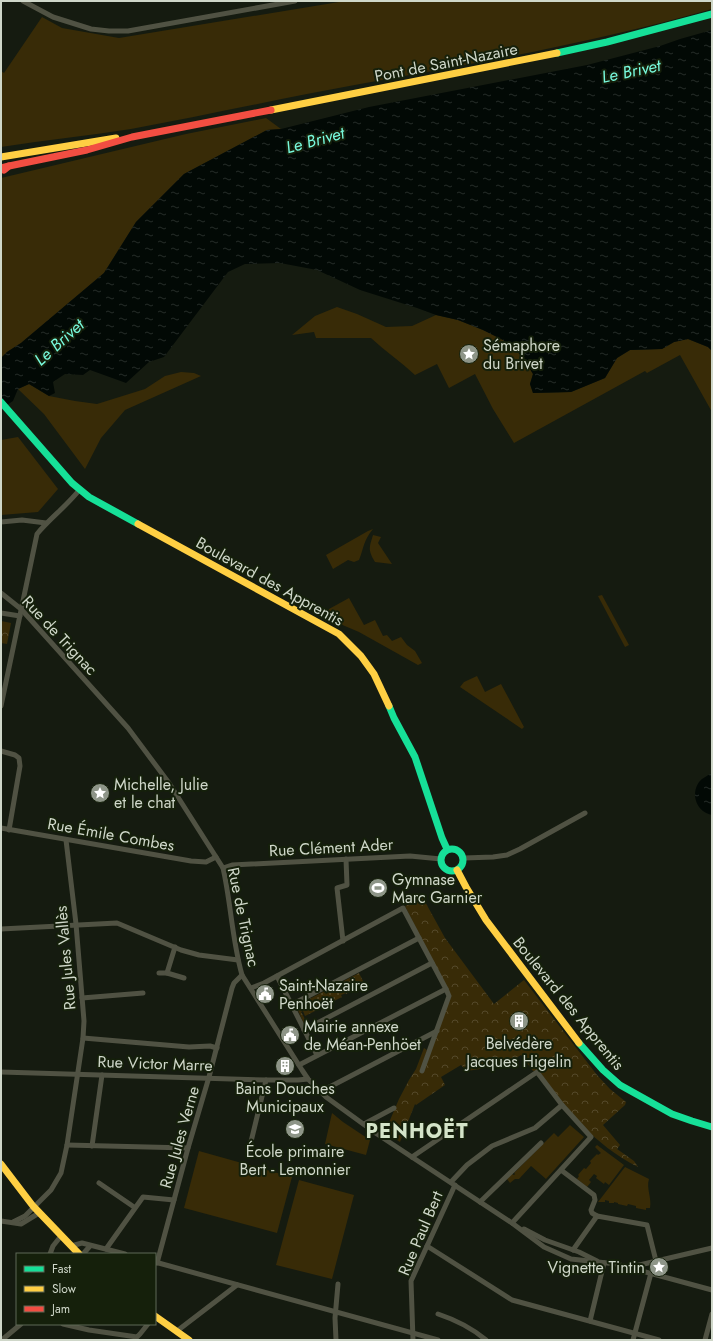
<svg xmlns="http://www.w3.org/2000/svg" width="713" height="1341" viewBox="0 0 713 1341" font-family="Jost,sans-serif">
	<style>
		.grass { fill: #382b07 }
		.forest { fill: url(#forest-crowns) }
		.garden { fill: url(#garden-dots) }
		.water { fill: url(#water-ripples) }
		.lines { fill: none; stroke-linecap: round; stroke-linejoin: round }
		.street { stroke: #505243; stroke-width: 5 }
		.fast { stroke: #16e098; stroke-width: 7 }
		.slow { stroke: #ffcf43; stroke-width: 7 }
		.jam { stroke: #f24e42; stroke-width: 7 }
		.labels { text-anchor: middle; stroke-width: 4; stroke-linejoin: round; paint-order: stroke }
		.street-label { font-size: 16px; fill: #cfd7c9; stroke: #15200b }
		.poi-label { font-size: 16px; fill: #cfd7c9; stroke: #15200b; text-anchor: start }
		.water-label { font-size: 17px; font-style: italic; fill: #78fade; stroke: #15200b }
		.district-label { font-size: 20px; font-weight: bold; letter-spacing: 1px; fill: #d4e4c8; stroke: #15200b }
	</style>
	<defs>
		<pattern id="forest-crowns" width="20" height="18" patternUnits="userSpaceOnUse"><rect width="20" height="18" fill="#382b07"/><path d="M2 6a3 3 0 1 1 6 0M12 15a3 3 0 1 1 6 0" fill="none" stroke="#54492a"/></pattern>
		<pattern id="garden-dots" width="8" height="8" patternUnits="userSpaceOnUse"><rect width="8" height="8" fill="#382b07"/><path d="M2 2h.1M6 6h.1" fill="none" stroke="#54492a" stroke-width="1.8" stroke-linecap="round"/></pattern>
		<pattern id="water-ripples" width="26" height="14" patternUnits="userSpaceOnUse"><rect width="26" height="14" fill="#020905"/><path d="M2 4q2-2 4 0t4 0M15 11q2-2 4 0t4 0" fill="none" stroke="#262c28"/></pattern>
	</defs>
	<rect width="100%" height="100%" fill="#151b10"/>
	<!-- grass -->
	<g class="grass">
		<path d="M345 1H712V9C596 42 478 63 360 84 283 98 207 115 131 129 88 136 44 140 1 147V71L4 73 42 17 62 28 119 38Z"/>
		<path d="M266 118 281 129 267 130 184 174 136 222 104 273 21 343 7 352 1 358V178L186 134Z"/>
		<path d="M337 307 357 314 386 327 412 326 436 315 458 320 483 330 503 340 522 356 533 374 530 384 533 393 571 392 605 378 617 358 630 350 662 349 674 342 688 339 708 347 712 351V412L680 355 647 373 645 371 514 443 493 409 475 374 449 388 437 364 415 375C401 362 385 351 371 338H316L314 332 292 335 315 316Z"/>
		<path d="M181 372 194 373 201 376 125 410 101 438 85 469 44 414 18 389 29 384 49 396 75 401 97 404 145 389 165 376Z"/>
		<path d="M18 437 58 489 38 512 1 515V440Z"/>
		<path d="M373 529C363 541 364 548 359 560L354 562 348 560 333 569 326 555 368 531Z"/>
		<path d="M373 535 381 537 378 543 392 564 375 562C368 550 369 548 373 535Z"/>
		<path d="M602 595 629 645 625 647 598 596Z"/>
		<path d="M349 598 364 625 375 620 383 636 387 635 392 641 401 637 407 645 415 651 422 663 418 665 359 632 326 618 329 609Z"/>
		<path d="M477 676 485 692 501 684 524 727 522 729 460 687 464 682Z"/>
		<path d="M332 1113 343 1122 370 1140 366 1155 325 1144Z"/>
		<path d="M570 1125 584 1137 546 1179 531 1166 519 1179H515L510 1183 507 1179 512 1174 514 1175 515 1174 514 1173 554 1133 558 1137Z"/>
		<path d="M597 1145 624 1165 609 1185 605 1182 604 1184 596 1178 597 1176 594 1174 589 1180 591 1182 587 1187 577 1179 579 1176 578 1175 584 1168 586 1169 591 1163 590 1161 597 1154 598 1155 601 1153 595 1147Z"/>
		<path d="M199 1151 292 1177 277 1233 184 1208Z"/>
		<path d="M625 1167 649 1179C646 1188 652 1198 650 1208H646V1210L636 1208V1206L628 1204 627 1206 618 1204V1203L614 1202V1203H609V1201L605 1200V1202H598Z"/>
		<path d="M299 1180 354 1195 332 1279 276 1265Z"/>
	</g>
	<!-- forest -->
	<g class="forest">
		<path d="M1 621 11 623 7 644 1 643Z"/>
		<path d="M423 898 445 938 494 1004 524 980 597 1075 610 1089 626 1102 625 1105 603 1125 620 1145 617 1149 634 1161 638 1167C592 1143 569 1112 539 1071H533L521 1055 505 1065 501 1058 480 1069 467 1071 461 1065 441 1077 445 1085 416 1105 415 1104 400 1142 385 1132 399 1099 409 1080 416 1069 424 1048 427 1050 420 1072 423 1073 450 997 405 906Z"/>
	</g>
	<!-- garden -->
	<path class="garden" d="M359 973 364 983H360L361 986 346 994V993L341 995 342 997 326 1005 325 1004 321 1006V1008L305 1016 303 1011 301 1012 305 1019 307 1018 310 1023 305 1026 296 1006Z"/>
	<!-- water -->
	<g class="water">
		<path d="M712 30V351L708 347 688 339 674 342 662 349 630 350 617 358 605 378 571 392 533 393 530 384 533 374 522 356 503 340 483 330 458 320 436 315 417 308 360 290 317 270 280 263 245 264 228 272 164 357 149 362 126 383 90 370 83 375 65 374 53 382 55 393 49 396 29 384 18 389 13 401 1 409V358L7 352 21 343 104 273 136 222 184 174 267 130 281 129 369 107 587 65 660 46 680 39Z"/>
		<path d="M712 773V815C697 812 690 795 699 782 702 778 707 776 712 773Z"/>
	</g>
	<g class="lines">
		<!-- street -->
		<g class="street">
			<path d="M23 1 53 17 91 29 109 31H128L295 1"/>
			<path d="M1 522 22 520 46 523"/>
			<path d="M1 593 21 609 128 728 169 783 223 868C231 903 232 940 242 975L302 1070 308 1079 326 1097 377 1134 512 1223 544 1247 571 1259 616 1264 712 1290"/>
			<path d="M1 613 20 616"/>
			<path d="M1 706 37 534C50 518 67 506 80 489"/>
			<path d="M1 751 15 755 19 758 20 766 9 830"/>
			<path d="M1 828 191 861 206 862 216 857"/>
			<path d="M464 858 493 857 507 855 520 849 585 813"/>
			<path d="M223 868 232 865 410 856 441 859"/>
			<path d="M1 929 117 923 181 950 199 955 238 960"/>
			<path d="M343 941 337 888 347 885 346 859"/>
			<path d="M159 973H167L184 978"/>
			<path d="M167 973 175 947"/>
			<path d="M277 976 317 1055"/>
			<path d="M251 988 264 983 403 908 446 989 449 996 422 1071"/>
			<path d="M82 998 143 993"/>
			<path d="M291 1005 419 938"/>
			<path d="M304 1030 432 963"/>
			<path d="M83 1038 189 1047 210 1046 217 1048"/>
			<path d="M299 1065 446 989"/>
			<path d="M1 1072 266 1080H298L308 1079"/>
			<path d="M320 1092 437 1031"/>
			<path d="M364 1124 394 1108"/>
			<path d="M67 1145 188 1148"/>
			<path d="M92 1146 102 1075"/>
			<path d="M248 1154 266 1080"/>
			<path d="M412 1157 537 1072 562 1105 591 1137 512 1223"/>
			<path d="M561 1170 594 1195 595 1200 591 1210 592 1213 597 1216"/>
			<path d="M451 1182 467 1165 492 1146 535 1128 562 1105"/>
			<path d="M99 1183 134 1207"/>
			<path d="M480 1202 541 1143"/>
			<path d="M1 1221 21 1224 39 1213"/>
			<path d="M13 1222 25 1216 51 1190 61 1173 67 1145 83 1038 84 1021 76 924 66 840"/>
			<path d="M524 1229 545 1240 579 1252 597 1261"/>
			<path d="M71 1246 82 1243 125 1254"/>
			<path d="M427 1246 512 1300 659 1340"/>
			<path d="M106 1249 143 1197 174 1200"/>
			<path d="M573 1250 597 1216 647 1225 656 1261"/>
			<path d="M50 1254 53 1246 61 1236"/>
			<path d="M83 1254 90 1246"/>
			<path d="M155 1262 438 1340"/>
			<path d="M157 1263 188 1148 209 1077 232 988 234 983 242 975"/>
			<path d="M631 1267 712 1248"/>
			<path d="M438 1314C456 1320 472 1328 486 1340"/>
			<path d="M590 1321 604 1263"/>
			<path d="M63 1324 89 1330 137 1337 140 1334 148 1324"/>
			<path d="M177 1331 237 1285"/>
			<path d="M3 1339 21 1324"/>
			<path d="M336 1340 335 1318 338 1284"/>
			<path d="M413 1340 411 1281 455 1185"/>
			<path d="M633 1340 651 1273"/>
			<path d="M705 1340 712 1314"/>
		</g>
		<!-- fast -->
		<g class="fast">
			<path d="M557 53 607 42 712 14"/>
			<path d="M1 402 72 483 89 497 138 524"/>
			<path d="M389 706 394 718 415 757 442 838 447 849"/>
			<circle cx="452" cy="860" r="11"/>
			<path d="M579 1043 603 1070 620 1085 672 1114 692 1121 712 1127"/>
		</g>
		<!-- slow -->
		<g class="slow">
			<path d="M271 110 557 53"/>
			<path d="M1 157 116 138"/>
			<path d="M138 524 339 634 361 656 374 674 389 706"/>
			<path d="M457 870 466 887 486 920 579 1043"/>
			<path d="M1 1164 33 1206 79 1254"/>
			<path d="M155 1316 189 1340"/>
		</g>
		<!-- jam -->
		<g class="jam">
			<path d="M1 168 9 166"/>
			<path d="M4 170 9 166 87 150 132 137 271 110"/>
		</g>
	</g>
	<!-- icons -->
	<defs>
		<g id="sight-disc" transform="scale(1)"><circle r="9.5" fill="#8e9588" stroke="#15200b"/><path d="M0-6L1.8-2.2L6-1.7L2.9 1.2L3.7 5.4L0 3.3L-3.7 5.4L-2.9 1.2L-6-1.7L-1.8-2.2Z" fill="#fff"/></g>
		<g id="stadium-disc" transform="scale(1)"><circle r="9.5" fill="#8e9588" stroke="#15200b"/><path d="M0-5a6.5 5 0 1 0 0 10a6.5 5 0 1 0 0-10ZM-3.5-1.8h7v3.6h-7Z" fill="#fff"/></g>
		<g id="civic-disc" transform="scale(1)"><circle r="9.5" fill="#8e9588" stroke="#15200b"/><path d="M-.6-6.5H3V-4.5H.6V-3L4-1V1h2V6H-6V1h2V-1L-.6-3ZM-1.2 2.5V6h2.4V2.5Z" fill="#fff"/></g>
		<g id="building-disc" transform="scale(1)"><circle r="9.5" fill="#8e9588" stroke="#15200b"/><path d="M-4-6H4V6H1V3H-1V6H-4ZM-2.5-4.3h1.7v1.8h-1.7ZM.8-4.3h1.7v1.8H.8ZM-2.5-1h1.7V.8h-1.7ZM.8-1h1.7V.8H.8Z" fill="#fff"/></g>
		<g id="school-disc" transform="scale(1)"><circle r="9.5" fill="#8e9588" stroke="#15200b"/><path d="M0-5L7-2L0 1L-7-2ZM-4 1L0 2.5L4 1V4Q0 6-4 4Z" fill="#fff"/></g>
	</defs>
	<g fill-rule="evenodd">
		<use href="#sight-disc" x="469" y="354"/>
		<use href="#sight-disc" x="100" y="793"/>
		<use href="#stadium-disc" x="378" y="888"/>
		<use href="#civic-disc" x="265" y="994"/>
		<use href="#building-disc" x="519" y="1021"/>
		<use href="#civic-disc" x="290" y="1035"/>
		<use href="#building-disc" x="285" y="1066"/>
		<use href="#school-disc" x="295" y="1129"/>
		<use href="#sight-disc" x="659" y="1267"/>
	</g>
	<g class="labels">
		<!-- street labels -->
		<g class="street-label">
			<text transform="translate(446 62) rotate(-11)" y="6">Pont de Saint-Nazaire</text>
			<text transform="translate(270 581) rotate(29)" y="6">Boulevard des Apprentis</text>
			<text transform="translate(60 635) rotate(47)" y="6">Rue de Trignac</text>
			<text transform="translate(111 834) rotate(10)" y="6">Rue Émile Combes</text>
			<text transform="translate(331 847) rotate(-3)" y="6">Rue Clément Ader</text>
			<text transform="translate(244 917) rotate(78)" y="6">Rue de Trignac</text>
			<text transform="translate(65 958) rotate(-95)" y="6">Rue Jules Vallès</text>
			<text transform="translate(569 1003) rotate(51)" y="6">Boulevard des Apprentis</text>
			<text transform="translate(155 1063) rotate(2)" y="6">Rue Victor Marre</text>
			<text transform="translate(179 1137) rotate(-74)" y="6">Rue Jules Verne</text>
			<text transform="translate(420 1233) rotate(-67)" y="6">Rue Paul Bert</text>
		</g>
		<!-- poi labels -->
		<g class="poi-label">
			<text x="483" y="351">Sémaphore<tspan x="483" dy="18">du Brivet</tspan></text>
			<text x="114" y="790">Michelle, Julie<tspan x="114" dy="18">et le chat</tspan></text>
			<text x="392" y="885">Gymnase<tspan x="392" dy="18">Marc Garnier</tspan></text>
			<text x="279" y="991">Saint-Nazaire<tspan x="279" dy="18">Penhoët</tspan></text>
			<text x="304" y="1032">Mairie annexe<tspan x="304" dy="18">de Méan-Penhöet</tspan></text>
			<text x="519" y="1049" text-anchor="middle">Belvédère<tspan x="519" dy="18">Jacques Higelin</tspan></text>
			<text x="285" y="1094" text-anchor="middle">Bains Douches<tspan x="285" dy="18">Municipaux</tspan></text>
			<text x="295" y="1157" text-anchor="middle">École primaire<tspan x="295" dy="18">Bert - Lemonnier</tspan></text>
			<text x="645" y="1273" text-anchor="end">Vignette Tintin</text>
		</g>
		<!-- water labels -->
		<g class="water-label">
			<text transform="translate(631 71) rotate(-12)" y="6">Le Brivet</text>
			<text transform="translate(315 140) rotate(-15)" y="6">Le Brivet</text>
			<text transform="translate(59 342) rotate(-42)" y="6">Le Brivet</text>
		</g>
		<!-- district labels -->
		<g class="district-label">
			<text x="417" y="1138">PENHOËT</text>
		</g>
	</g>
	<!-- border -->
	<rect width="713" height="1341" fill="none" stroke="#cfd7c9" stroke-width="4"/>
	<!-- legend -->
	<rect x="16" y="1253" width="140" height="72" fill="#15200b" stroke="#5f6957"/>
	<rect x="24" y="1266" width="20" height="6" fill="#16e098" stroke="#5f6957"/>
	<text x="52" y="1273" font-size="12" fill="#cfd7c9">Fast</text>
	<rect x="24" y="1286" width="20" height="6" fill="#ffcf43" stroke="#5f6957"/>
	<text x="52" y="1293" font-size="12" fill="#cfd7c9">Slow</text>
	<rect x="24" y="1306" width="20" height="6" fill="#f24e42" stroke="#5f6957"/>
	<text x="52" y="1313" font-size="12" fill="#cfd7c9">Jam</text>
</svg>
